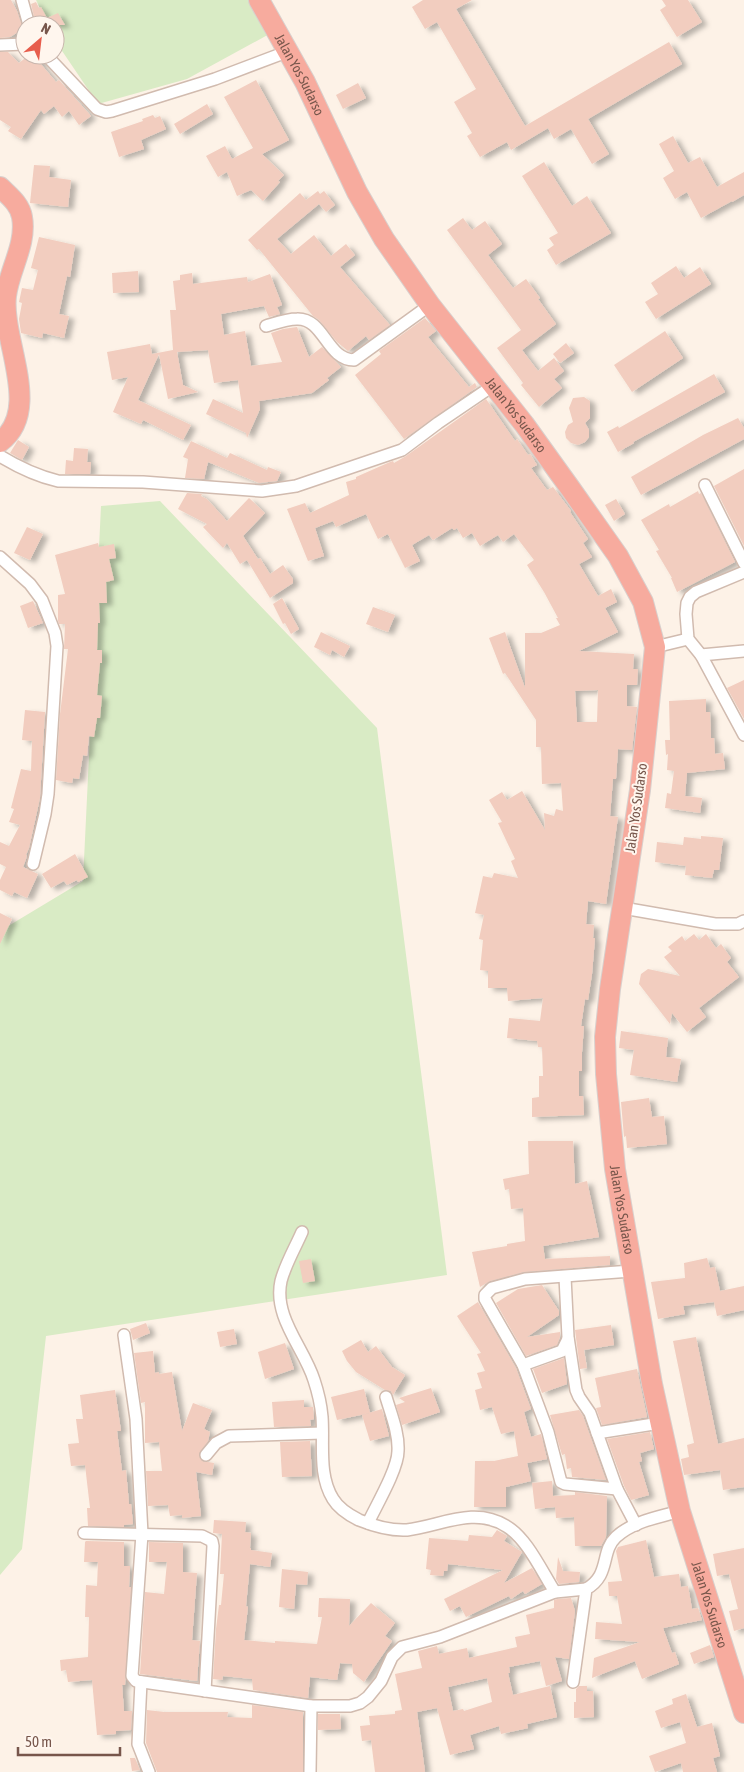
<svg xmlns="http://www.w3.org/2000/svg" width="744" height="1772" viewBox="0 0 744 1772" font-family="'Asap Condensed',sans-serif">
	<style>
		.green { fill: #d9ebc5 }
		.building { fill: #f2cdbf; fill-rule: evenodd; filter: url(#shadow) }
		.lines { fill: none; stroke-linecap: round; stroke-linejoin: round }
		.street-casing { stroke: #d1bbaf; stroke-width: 14 }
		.highway-casing { stroke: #d9d0cd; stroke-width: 22 }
		.street { stroke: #fff; stroke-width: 11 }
		.highway { stroke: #f7ab9e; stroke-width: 20 }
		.labels { text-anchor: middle; stroke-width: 4; stroke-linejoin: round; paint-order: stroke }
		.street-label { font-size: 14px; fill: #77564b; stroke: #fff6ee }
	</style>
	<defs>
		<filter id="shadow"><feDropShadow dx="5.5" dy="3" stdDeviation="2.5" flood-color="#0004"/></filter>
	</defs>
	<rect width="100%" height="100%" fill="#fdf2e7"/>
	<!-- green -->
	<g class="green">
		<path d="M36 0H253L273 32 187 79 98 104 56 42 55 25H48Z"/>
		<path d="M160 501 377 728 447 1275 46 1336 22 1549 0 1575V931L83 881 101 506Z"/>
	</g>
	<!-- building -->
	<g class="building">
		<path d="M0 0H11L17 11 23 29 10 37 0 38Z"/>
		<path d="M423 0H472L456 9 525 126 669 42 682 64 588 119 609 154 592 164 571 129 554 139 548 128 511 150 507 142 480 157 467 136 472 133 454 102 476 89 437 22 425 29 412 7Z"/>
		<path d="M662 0H688L702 22 677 37 660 10 666 6Z"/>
		<path d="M36 2 39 8 41 7 47 18 58 13 65 25H36L31 4Z"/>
		<path d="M0 52H8L19 63 29 55H39L42 62 40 63 56 82 59 80 91 116 79 125 69 111 62 117 54 106 44 114 41 110 21 139 8 131 11 127 0 120Z"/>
		<path d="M256 80 289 140 262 154 284 175 278 181 280 182 263 201 251 190 237 196 227 172 218 177 206 156 225 146 232 159 253 148 224 97Z"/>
		<path d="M358 83 366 98 343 109 336 95Z"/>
		<path d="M207 104 213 114 180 134 174 124Z"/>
		<path d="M153 115 155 118 160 116 166 129 141 140 144 149 119 157 111 132 143 121 142 119Z"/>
		<path d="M673 136 688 163 700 157 717 187 744 172V195L732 202V201L701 218 687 192 675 199 663 178 674 171 659 144Z"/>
		<path d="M544 162 572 206 587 196 611 233 556 265 547 250 554 245 549 238 558 233 522 176Z"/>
		<path d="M34 165 50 166 49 177 71 180 68 207 30 203Z"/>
		<path d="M318 191 320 194 324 191 335 205 326 212 319 204 277 239 291 254 314 235 331 256 346 244 355 255 340 267 390 325 369 340 366 336 348 351 337 342 319 320 313 316 259 249 257 250 248 240 300 193 306 200Z"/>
		<path d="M463 218 472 230 485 221 502 244 488 255 513 288 526 279 540 298 538 299 556 324 522 350 538 371 554 358 564 371 554 379 562 388 539 407 521 385 523 383 497 348 521 330 447 230Z"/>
		<path d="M39 237 75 245 70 277 67 276 59 314 69 316 64 338 43 333 42 338 21 333 19 319 22 303 19 302 22 288 33 290 38 270 31 268Z"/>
		<path d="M676 266 684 278 700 267 711 284 656 319 645 302 658 294 651 283Z"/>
		<path d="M138 271 139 292 113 293 112 273Z"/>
		<path d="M192 273 193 284 247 277 248 282 270 274 282 305 277 307 280 314 269 317 264 306 221 314 224 335 245 331 251 366 282 362 271 333 283 329 297 327 309 357 322 347 341 367 327 378 329 380 312 393 259 401 260 409 247 438 246 433 206 414 213 399 243 413 238 380 214 383 208 350 177 352 183 385 198 392 168 399 159 354 138 400 191 425 183 440 143 420 141 424 113 412 128 377 112 380 107 352 150 344 152 354 173 350 170 310H176L173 281 180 280V275Z"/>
		<path d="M425 318 436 331 428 337 469 387 475 383 477 387 404 439 355 375 381 354 379 351Z"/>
		<path d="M665 331 683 358 632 392 614 365Z"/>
		<path d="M566 343 574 353 560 363 553 354Z"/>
		<path d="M714 374 725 392 633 442 634 443 618 452 607 432 618 426 619 428Z"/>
		<path d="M584 397 590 401V418L585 423 589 430V437L585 442 578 445 571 443 566 438 565 432 568 425 573 422 569 408 573 398Z"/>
		<path d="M486 399 515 441 517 439 528 455 530 454 537 465 531 468 547 490 553 487 571 511 570 512 588 539 583 543 592 557 579 564 598 596 611 589 617 602 605 608 618 632 579 651 634 654 633 669H638L637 685H627V706L637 707 632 750 618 749 616 779H613L610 816 618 817 606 904 588 901 586 924 594 925 593 938H595L592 974 588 1000 585 999 581 1026H584L582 1052V1071H579V1096H583L584 1115 532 1117V1098L539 1097V1076H543L542 1047H538L537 1041 507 1038 509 1018 540 1021 543 998 508 1001 507 988H488V971L480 970 483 940 479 939 484 915 475 913 483 876 492 878 494 873 518 878 511 861 515 859 498 823 502 822 489 800 502 792 507 800 522 791 545 830 544 813 554 816 556 809 563 811 561 783 542 784 541 747H536V720L505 673 503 674 489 638 505 632 525 688V633H541L560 625 556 618H558L544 592 527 565 534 560 514 534 503 542 498 535 480 546 472 533 463 538 457 528 454 530 452 528 433 540 429 535 412 545 420 561 405 568 388 534 378 539 366 514 336 527 333 521 315 528 324 556 308 561 287 509 305 503 310 513 349 495 346 482 356 479V477L390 462 393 461 394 463 406 456ZM598 690 597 722H577L575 691Z"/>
		<path d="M738 418 744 428V439L641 495 631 477 703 435Z"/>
		<path d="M18 440 29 447 22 460 10 453Z"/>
		<path d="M191 441 227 458 230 453 267 470 268 467 281 472 277 481 259 483 208 462 204 479 185 478 188 459 183 457Z"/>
		<path d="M74 448 88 449 87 462H91L90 474H65L66 460 73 461Z"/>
		<path d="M744 469V546L714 486Z"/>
		<path d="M698 491 699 494 701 493 735 562 677 592 671 578H672L656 551 659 550 641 520 669 504 670 507Z"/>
		<path d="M187 493 202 494 201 496 207 499 227 521 249 498 265 513 243 536 258 559 260 558 270 574 283 565 293 579V583L270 598 247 560 240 564 227 543 223 548 203 527 207 524 178 509Z"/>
		<path d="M616 499 625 514 614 521 605 505Z"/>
		<path d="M27 527 43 534 30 560 14 553Z"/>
		<path d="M98 543 99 547 114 544 116 558 109 559 114 580 106 582 107 603H99L100 623H98L97 650H102V663H100L97 695 102 696 100 718H97L94 737 89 736 87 756 83 755 79 779 73 778 72 783 56 780 60 714 68 649H64L65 624H59L58 621V595L65 594 55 555Z"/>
		<path d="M282 598 299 629 291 634 285 623 283 624 273 604Z"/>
		<path d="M33 601 43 623 28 628 20 606Z"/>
		<path d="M373 607 395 615 388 632 366 624Z"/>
		<path d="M321 632 350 646 344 657 332 650 330 655 314 647Z"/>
		<path d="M744 680V719L727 688Z"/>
		<path d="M706 699V712H710L711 738H714L715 754 723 753 725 769 687 773 685 796 702 798 700 813 665 808 667 793 671 794 674 771 667 770 668 754 666 755 665 740H670L669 701Z"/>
		<path d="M25 710 45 712 40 798 29 848 26 855H27L26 859 23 867 38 874 27 898 14 892 12 896 0 890V880L6 867 0 864V842L9 846 20 825 9 822 14 809 11 808 21 769 31 771 32 741 22 740Z"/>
		<path d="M701 836 723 838 719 870H714L712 878 685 875 686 866 655 862 657 842 683 845 684 837 701 839Z"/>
		<path d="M75 854 88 877 78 882 77 880 67 885 64 881 51 888 42 874Z"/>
		<path d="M0 913 12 919 0 944Z"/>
		<path d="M694 934 699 940 706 934 716 948 721 944 731 958 727 962 739 977 699 1008 706 1017 687 1032 672 1013 670 1024 639 984 641 974 648 969 680 976 664 957 672 951 668 947 682 936 685 941Z"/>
		<path d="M621 1031 668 1038 666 1057 681 1059 677 1082 630 1075 634 1050 619 1048Z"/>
		<path d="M649 1098 652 1117 664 1116 667 1144 627 1148 626 1136 624 1137 621 1102Z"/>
		<path d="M528 1141H573L575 1184 587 1181 599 1237 543 1246 545 1259 610 1256V1265L524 1272 490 1281 480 1287 472 1252 507 1246V1244L525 1241 523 1208 511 1209 509 1189 505 1190 503 1179 529 1174Z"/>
		<path d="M707 1258 710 1268 715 1267 720 1291 744 1286V1310L717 1316 714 1302 683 1306 685 1314 658 1319 651 1282 685 1278 684 1263Z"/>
		<path d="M311 1259 315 1281 303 1283 299 1261Z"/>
		<path d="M542 1285 559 1311V1315L527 1337 560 1332V1337L557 1345 526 1356 496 1303 518 1289Z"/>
		<path d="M478 1302 516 1368 531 1409 524 1412 531 1437 541 1434 547 1459 527 1463 531 1481 506 1487V1507H474L475 1461H494L518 1456 514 1431 501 1434 492 1407 480 1410 475 1390 482 1388 477 1373 485 1371 477 1354 481 1353 457 1316Z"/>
		<path d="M146 1323 150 1333 133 1340 130 1329Z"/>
		<path d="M611 1325 614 1345 584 1350 587 1368 580 1369 575 1330Z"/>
		<path d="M234 1329 237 1344 220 1347 217 1332Z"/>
		<path d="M696 1337 718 1444 744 1438V1487L723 1490 720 1470 684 1475 681 1459 689 1457 687 1445 694 1443 673 1341Z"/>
		<path d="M361 1340 368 1352 376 1346 392 1367 405 1375 393 1395 391 1391 385 1390 356 1372 347 1361 342 1351Z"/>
		<path d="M285 1343 294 1369 265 1379 258 1352Z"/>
		<path d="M153 1351 155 1373 159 1372V1374L172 1372 182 1431 193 1403 212 1410 204 1429 210 1432 208 1441 199 1454 202 1461 214 1463 212 1475 196 1472 201 1516 182 1518V1515L170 1516 168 1505 148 1506 146 1471H162L159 1442 145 1443V1402L141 1403 134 1353Z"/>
		<path d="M564 1358 567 1384 542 1393 533 1369Z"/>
		<path d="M637 1369 647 1417 602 1425 596 1408 601 1407 595 1378Z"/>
		<path d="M431 1388 440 1412 402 1425 396 1405 405 1402 399 1398Z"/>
		<path d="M364 1389 370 1413 337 1420 331 1397Z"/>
		<path d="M115 1390 121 1431H117L122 1471 126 1470 129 1504H131L133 1524 124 1525V1527L88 1526 87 1508H90L85 1465 71 1466 68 1444 79 1443 76 1419H83L80 1395Z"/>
		<path d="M304 1400V1407H313L314 1419 310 1420 311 1426 274 1427 272 1402Z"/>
		<path d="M382 1409 389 1436 370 1441 362 1415Z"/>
		<path d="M579 1410 583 1416 606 1480 572 1477 571 1468 567 1469 565 1454 562 1455 550 1415Z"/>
		<path d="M650 1432 654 1449 640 1453 642 1461 639 1462 649 1495 631 1500 624 1486 607 1439Z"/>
		<path d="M310 1441 312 1476 282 1477 280 1442Z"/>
		<path d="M552 1481 553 1496 575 1495V1492L607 1496 606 1537 601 1546H575L574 1517 556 1518 555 1507 535 1509 532 1483Z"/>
		<path d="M214 1520 246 1522 245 1532 251 1533 250 1548H251V1550L272 1553 270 1567 250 1564 246 1606 248 1607 244 1640 275 1643V1641L317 1644 322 1617H318L319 1598 350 1599 349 1626 371 1603 395 1623 385 1636 392 1641 364 1682 353 1673 352 1664 340 1663 337 1680 310 1677 308 1698 253 1690 252 1679 223 1676 222 1680 213 1679 216 1629 219 1605H221L224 1574H220L222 1534 213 1533Z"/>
		<path d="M497 1530 507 1536 504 1541 522 1552 504 1583 532 1568 542 1584 525 1594 523 1591 511 1599 509 1596 466 1617 460 1606 450 1611 444 1599 503 1570 448 1564 447 1571H444L443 1576 430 1575 431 1570 426 1569 429 1538 468 1541 469 1535 492 1537Z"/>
		<path d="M646 1540 654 1577 679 1574 681 1587 688 1586 692 1609 698 1608 702 1620 663 1628 672 1653 675 1652 679 1664 642 1679 635 1661 592 1678 594 1658 640 1642 595 1639 596 1622 622 1624 617 1596H609L608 1582 622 1581 616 1551 618 1547Z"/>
		<path d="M86 1541 124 1542V1566H130L129 1587H131L125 1685H122L124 1711H132L131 1730 116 1731V1734L97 1735 92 1680 68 1682 66 1670 61 1671 60 1660 88 1657 89 1617H85L86 1585 97 1586 98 1562H84L85 1542Z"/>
		<path d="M149 1542 183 1543V1572L197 1573 192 1640 200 1641 197 1681 140 1674 145 1592 164 1594 167 1562H149Z"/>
		<path d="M744 1548V1628L734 1631 729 1611 738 1609 729 1574 717 1576 713 1554Z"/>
		<path d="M558 1557 563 1571 580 1572 579 1582 559 1584 556 1579Z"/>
		<path d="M282 1569 308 1572 307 1585 296 1584 294 1609 279 1607Z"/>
		<path d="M571 1598 575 1611 569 1659 555 1657 562 1681 546 1686 540 1661 509 1667 510 1673H508L513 1695 550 1686 557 1717 527 1724 528 1728 501 1734 499 1726 470 1735 474 1749 450 1755 437 1708 417 1712 425 1772H375L371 1740 362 1741 360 1726 370 1725 369 1716 395 1714V1711L402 1710 395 1674 422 1668 418 1651 437 1646 439 1654 467 1648 469 1658 517 1647 515 1637 530 1634 526 1615 554 1608V1600L557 1599ZM487 1678 492 1702 464 1711 463 1709 453 1711 448 1687Z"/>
		<path d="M710 1645 714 1657 694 1664 690 1653Z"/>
		<path d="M579 1686H587V1691H593L594 1717 574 1718V1702H576V1689Z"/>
		<path d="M686 1694 697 1727 712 1723 720 1756 713 1758 717 1772H683L681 1763 655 1772 649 1756 686 1743 680 1722 661 1728 655 1711 673 1704 672 1699Z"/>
		<path d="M252 1705 303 1712V1772H157L146 1743 147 1710 164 1712H228L227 1717 252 1718Z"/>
		<path d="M318 1714H340L341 1729 318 1730Z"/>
		<path d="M130 1758H135L140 1770 132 1771Z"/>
	</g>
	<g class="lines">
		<!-- street casing -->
		<g class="street-casing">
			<g id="street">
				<path d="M22 0 29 25"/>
				<path d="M0 45 25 44"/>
				<path d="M46 55 97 109 106 112 112 111 215 79 289 51"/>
				<path d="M266 326C276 323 287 319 297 319 324 318 327 360 354 360L430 305"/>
				<path d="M0 456C18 467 37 476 58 481L143 482 262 491 296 486 402 450 438 423 494 385"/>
				<path d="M705 485 744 563"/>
				<path d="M0 557 30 584 42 600 55 633 57 646 48 794 45 814 33 864"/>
				<path d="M744 572 696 592 690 597 687 603 686 614 688 639 701 655 744 735"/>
				<path d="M655 647 688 639"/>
				<path d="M701 655 744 651"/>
				<path d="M623 908 715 924H738L744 921"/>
				<path d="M302 1232C295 1248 285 1265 281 1281 273 1317 304 1348 314 1380 318 1392 321 1405 322 1417 324 1444 318 1475 333 1499 339 1509 349 1515 359 1520 374 1526 390 1531 407 1530 440 1526 474 1506 506 1526 527 1538 542 1572 555 1592"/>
				<path d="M565 1277 568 1337 576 1390 579 1397 590 1413 617 1489 636 1525"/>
				<path d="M124 1335 136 1419 142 1534 132 1676 136 1681 311 1706H350L360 1703 368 1697 381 1681 392 1657 402 1647 440 1637 555 1592 586 1589"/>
				<path d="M523 1365 562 1351 568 1339"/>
				<path d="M597 1433 660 1423"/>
				<path d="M206 1455 216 1443 229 1436 322 1433"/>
				<path d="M617 1489 565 1484 561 1482 548 1432 523 1365 485 1299V1295L492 1288 525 1279 631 1271"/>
				<path d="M368 1523C376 1506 398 1469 398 1451 399 1433 391 1414 386 1397"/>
				<path d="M84 1533 202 1536 212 1541 213 1546 205 1691"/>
				<path d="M141 1682 138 1744 149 1772"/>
				<path d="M573 1682 586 1589C611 1575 600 1552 616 1537 633 1521 660 1517 680 1511"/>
				<path d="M310 1772 311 1706"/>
			</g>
		</g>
		<!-- highway casing -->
		<g class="highway-casing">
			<g id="highway">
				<path id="s1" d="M259 0 305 82 357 192 384 239 430 305 524 424 570 488 618 556 643 602 655 647 640 790 610 989 605 1037 606 1074 615 1169 652 1384 680 1511 744 1713"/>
				<path d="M0 187C9 196 20 204 22 217 27 244 9 270 6 296 1 340 43 410 0 442"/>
			</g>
		</g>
		<!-- street -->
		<use href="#street" class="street"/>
		<!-- highway -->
		<use href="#highway" class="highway"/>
	</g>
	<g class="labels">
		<!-- street labels -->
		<g class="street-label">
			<text dy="5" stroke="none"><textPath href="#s1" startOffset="85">Jalan Yos Sudarso</textPath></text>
			<text dy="5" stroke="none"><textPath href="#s1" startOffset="490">Jalan Yos Sudarso</textPath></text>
			<text transform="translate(636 808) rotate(-82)" y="5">Jalan Yos Sudarso</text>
			<text dy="5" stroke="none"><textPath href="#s1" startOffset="1330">Jalan Yos Sudarso</textPath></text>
			<text dy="5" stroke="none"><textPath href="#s1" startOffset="1735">Jalan Yos Sudarso</textPath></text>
		</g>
	</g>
	<!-- north arrow -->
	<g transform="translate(40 40) rotate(28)"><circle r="24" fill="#fff6ee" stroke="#c9b6ad"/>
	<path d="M0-4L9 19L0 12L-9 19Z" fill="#e75d4c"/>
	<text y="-8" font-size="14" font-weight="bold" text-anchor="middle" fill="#77564b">N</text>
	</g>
	<!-- scale -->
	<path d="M18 1747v8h102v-8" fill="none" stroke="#77564b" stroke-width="2.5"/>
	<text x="25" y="1747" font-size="15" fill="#77564b" stroke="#fff6ee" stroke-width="4" paint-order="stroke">50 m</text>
</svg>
